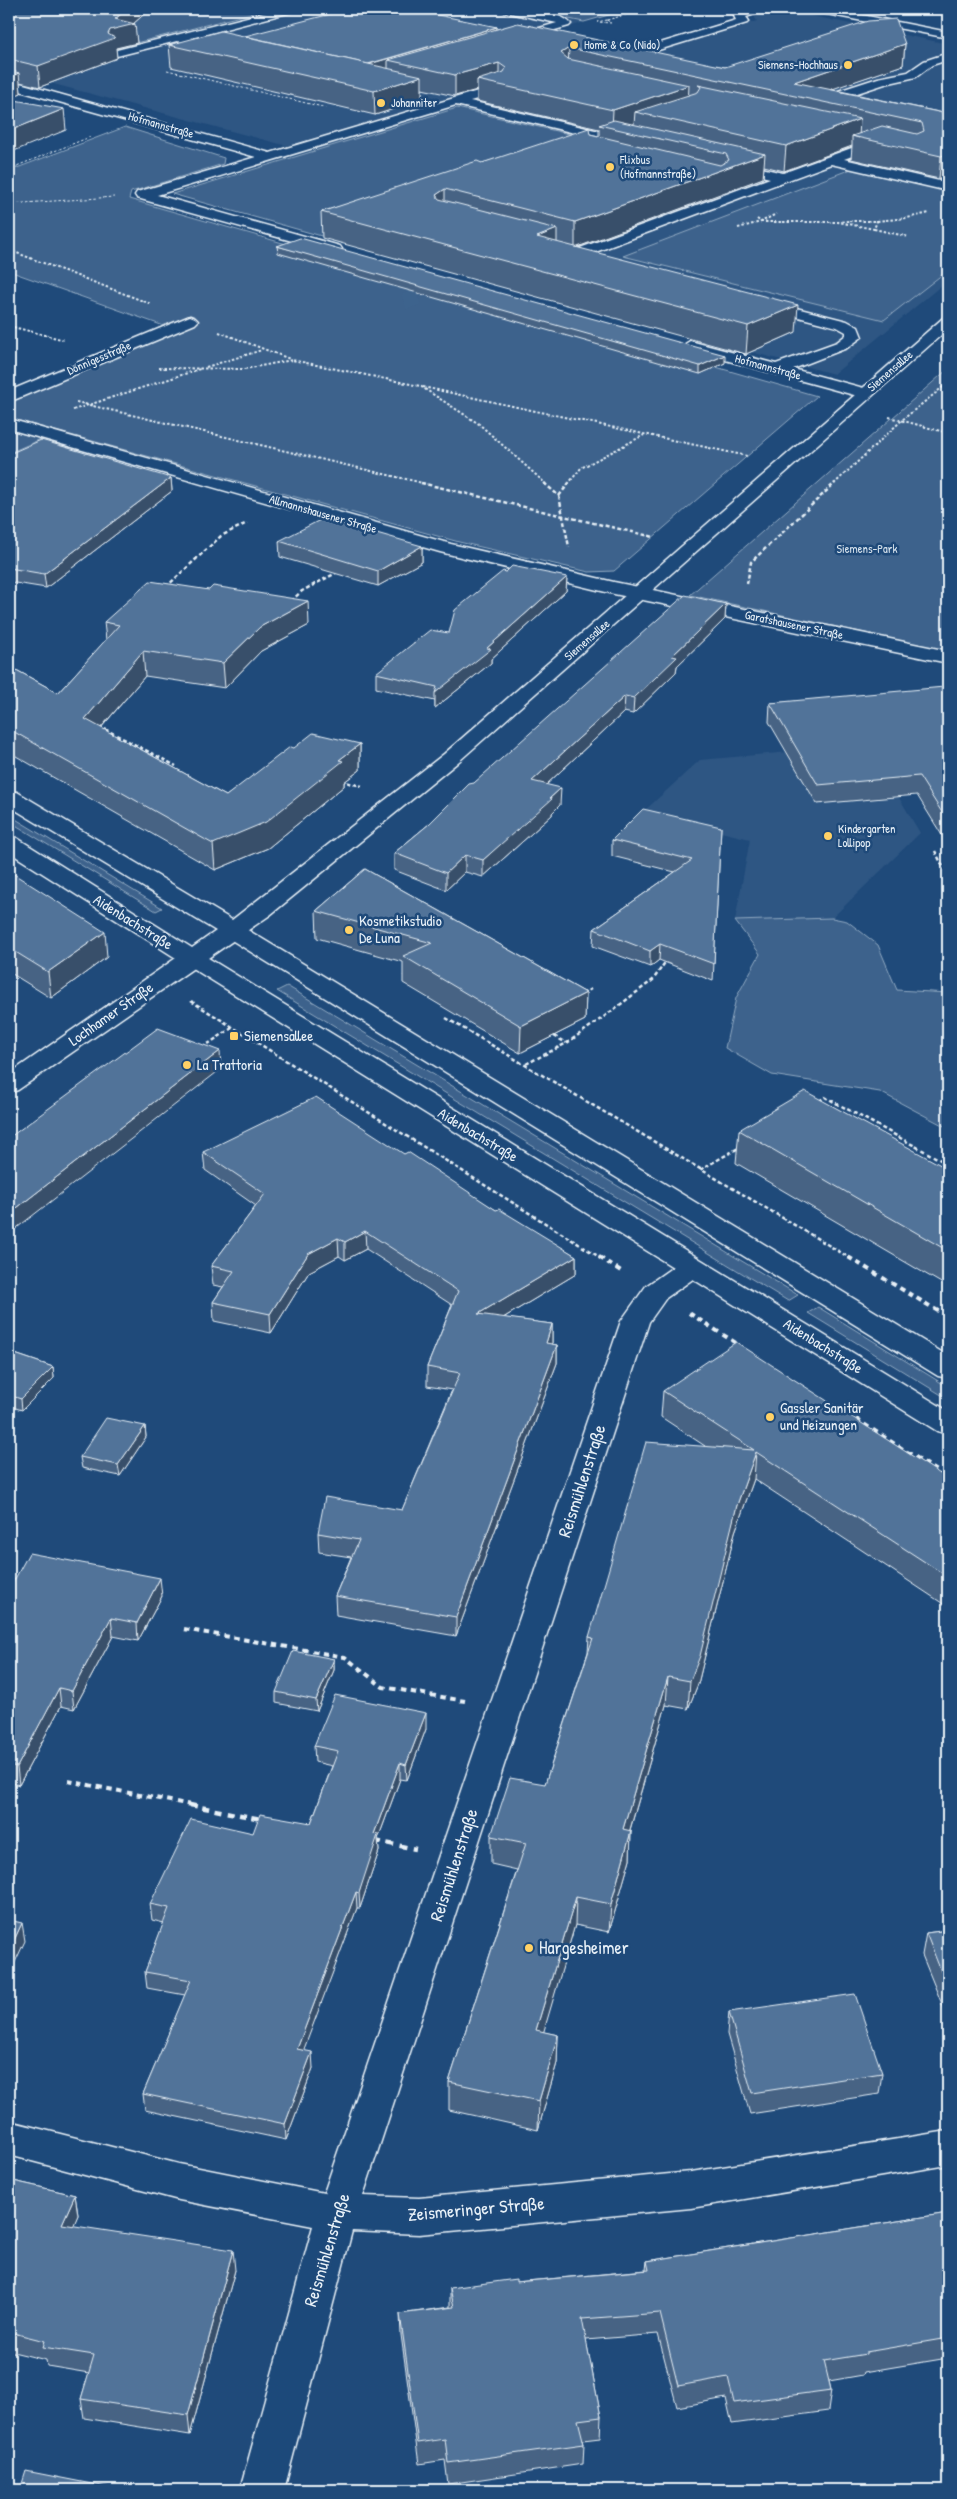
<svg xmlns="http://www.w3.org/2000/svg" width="957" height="2499" viewBox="0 0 957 2499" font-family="'Patrick Hand',sans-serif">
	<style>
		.built { fill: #2e5683 }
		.green { fill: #3c628c; stroke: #92aac2 }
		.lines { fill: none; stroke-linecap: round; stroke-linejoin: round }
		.minor-tunnel { stroke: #3d638d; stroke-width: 16; stroke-dasharray: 16 8; stroke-linecap: butt }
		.minor-casing { stroke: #e8f1f8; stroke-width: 3 }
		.major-casing { stroke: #e8f1f8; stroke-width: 3 }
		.path-far4 { stroke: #e8f1f8; stroke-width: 1; stroke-dasharray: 2.5 2; stroke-linecap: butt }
		.path-far3 { stroke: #e8f1f8; stroke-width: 2; stroke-dasharray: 2.5 2; stroke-linecap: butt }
		.path-far2 { stroke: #e8f1f8; stroke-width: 2.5; stroke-dasharray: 4 2.5; stroke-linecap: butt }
		.path-far1 { stroke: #e8f1f8; stroke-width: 4; stroke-dasharray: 5.5 4.5; stroke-linecap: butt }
		.path { stroke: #e8f1f8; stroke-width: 4.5; stroke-dasharray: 7 5.5; stroke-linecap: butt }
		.minor { fill: #1f4a7a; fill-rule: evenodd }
		.major { fill: #1f4a7a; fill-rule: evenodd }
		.wall { fill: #466384; stroke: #e8f1f8 }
		.shaded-wall { fill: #39506b; stroke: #e8f1f8 }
		.building { fill: #517399; stroke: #e8f1f8 }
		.poi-dot { fill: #ffd166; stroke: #1f4a7a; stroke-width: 2 }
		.labels { text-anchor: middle; stroke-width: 5; stroke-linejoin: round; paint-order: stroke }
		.far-poi-label { font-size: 12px; fill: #e8f1f8; stroke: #1f4a7a; text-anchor: start }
		.far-street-label { font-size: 12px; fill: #e8f1f8; stroke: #1f4a7a }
		.far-park-label { font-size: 12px; fill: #d7e3ed; stroke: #1f4a7a }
		.poi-label { font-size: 15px; fill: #e8f1f8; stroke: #1f4a7a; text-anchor: start }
		.street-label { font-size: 15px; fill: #e8f1f8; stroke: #1f4a7a }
		.near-street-label { font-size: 18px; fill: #e8f1f8; stroke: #1f4a7a }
		.near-poi-label { font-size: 18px; fill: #e8f1f8; stroke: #1f4a7a; text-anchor: start }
	</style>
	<rect width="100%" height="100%" fill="#1f4a7a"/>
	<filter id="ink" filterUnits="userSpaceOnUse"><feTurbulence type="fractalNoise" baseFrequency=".02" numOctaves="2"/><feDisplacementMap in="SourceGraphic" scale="10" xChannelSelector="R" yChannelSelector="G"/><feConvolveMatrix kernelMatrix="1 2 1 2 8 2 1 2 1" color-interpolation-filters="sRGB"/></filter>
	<g filter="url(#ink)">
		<!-- built -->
		<g class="built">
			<path d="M267 9H630L418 71 588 72 757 21 754 16 778 9 948 44V280L834 374 348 244 172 194 310 152 16 74Z"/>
			<path d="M834 748 894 789 920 833 832 918 735 921 750 839 642 813 700 760Z"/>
		</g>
		<!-- green -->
		<g class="green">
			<path d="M46 9H267L16 74 9 36Z"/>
			<path d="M518 9H630L584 22Z"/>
			<path d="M457 108 595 140 325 237 172 194Z"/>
			<path d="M125 127 224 158 223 164 131 192 129 199 817 396 614 571 589 572 459 542 9 418V402L178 331 9 271V171Z"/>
			<path d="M880 158 929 169 908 178 948 186V270L884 320 623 256Z"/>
			<path d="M948 369V651L690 595Z"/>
			<path d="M9 430 41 439 9 453Z"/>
			<path d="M9 815 162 908 156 911 9 821Z"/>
			<path d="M832 918 847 921 878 945 897 990 948 993V1128L880 1092 772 1075 725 1048 736 998 760 954 735 921Z"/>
			<path d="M287 986 798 1295 788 1301 277 991Z"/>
			<path d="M818 1307 948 1387V1399L808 1313Z"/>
		</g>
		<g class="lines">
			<!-- minor-tunnel -->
			<path class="minor-tunnel" d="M404 302 418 297"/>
			<!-- minor casing -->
			<g class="minor-casing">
				<g id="minor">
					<path d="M279 9H296L295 11 191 38 226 46V50L177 41 117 56 111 53 113 51Z"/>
					<path d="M500 9C517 9 560 10 571 24L569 26 512 42 508 41V37L557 23 505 12Z"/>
					<path d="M753 9H769L746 17 749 21 747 23 629 59 625 60 619 57 621 55 736 20 734 16 735 14Z"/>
					<path d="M812 9H832L948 32V38L817 12Z"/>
					<path d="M948 53V60L932 65 916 77 885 84 842 98 836 94 838 91 878 78 908 72 924 61Z"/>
					<path d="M9 80 270 153 498 85 504 89 502 92 470 101 634 139 640 143 634 147 456 105 157 195 340 246 342 249 340 252 335 253 137 198 135 195 137 192 256 157 9 88Z"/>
					<path d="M879 138 883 139 885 142 883 145 844 159 948 183V191L831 164 582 257 577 258 570 254 572 251 770 178 722 167 721 164 722 161 727 160 783 173Z"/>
					<path d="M761 299 847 321 858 327 862 337 847 348 793 369 871 390 873 393 871 396 865 398 685 349 682 346 690 341 776 364 837 342 846 335V332L837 327 756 306 754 303Z"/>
					<path d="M190 316 195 318 198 321 195 324 9 402V391Z"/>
					<path d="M9 419 451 544 614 582 948 651V663L614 594 440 552 9 429Z"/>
					<path d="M233 924 241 926 948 1356V1378L938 1376 225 936 221 931 225 926Z"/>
					<path d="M192 951 200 953 948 1411V1434L937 1431 693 1279 666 1298 649 1322 363 2196 419 2198 691 2172 948 2131V2165L691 2208 419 2234 352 2231 284 2490H240L313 2226 179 2200 9 2155V2121L179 2164 324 2193 621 1321 646 1286 673 1267 184 963 180 958 184 953Z"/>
				</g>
			</g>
			<!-- major casing -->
			<g class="major-casing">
				<path id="major" d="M948 316V329L458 762 270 915 18 1090 9 1093V1074L176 958 9 852V836L17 838 192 948 216 931 9 806V791L17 792 232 920 444 754 943 318Z"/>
			</g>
			<!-- path-far4 -->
			<g class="path-far4">
				<path d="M145 11 164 9"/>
				<path d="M607 20 611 23 597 22Z"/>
				<path d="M607 20 636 12 639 9"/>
				<path d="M167 70 327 108"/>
				<path d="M9 169 90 137"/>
				<path d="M9 204 114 197"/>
				<path d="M926 214 929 213"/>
			</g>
			<!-- path-far3 -->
			<g class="path-far3">
				<path d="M757 219 761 222H838"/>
				<path d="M849 221H877L874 229 838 222Z"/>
				<path d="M877 221 907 218 929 213"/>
				<path d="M738 228 761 222 776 214"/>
				<path d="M874 229 909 237"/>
				<path d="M9 250 151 304"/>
				<path d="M9 326 65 340"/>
				<path d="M219 332 290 359"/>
				<path d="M206 367 262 350"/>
				<path d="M159 368 245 369 292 360 420 386 479 424 546 484"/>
				<path d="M423 387 747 456"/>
				<path d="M76 402 427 484"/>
				<path d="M73 410 200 369"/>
				<path d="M889 417 948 433"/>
				<path d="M568 484 581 468 644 435"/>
				<path d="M834 484 902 420 948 383"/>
			</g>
			<!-- path-far2 -->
			<g class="path-far2">
				<path d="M421 483 654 537"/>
				<path d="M544 483 559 496 569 547"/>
				<path d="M559 496 569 483"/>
				<path d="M747 584 751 562 835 483"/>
				<path d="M166 587 221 536 247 523"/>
				<path d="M291 601 302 591 336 573"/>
				<path d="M99 726 176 766"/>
				<path d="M341 781 362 786"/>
				<path d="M935 851 948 876"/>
				<path d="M582 994 591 989"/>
				<path d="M191 1001 601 1258"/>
				<path d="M446 1018 850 1258"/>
				<path d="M554 1036 566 1043"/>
				<path d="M202 1048 232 1028"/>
				<path d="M526 1064 567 1043 605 1016 653 980 666 961"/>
				<path d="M819 1101 825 1097 948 1164"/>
				<path d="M700 1170 740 1147"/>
			</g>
			<!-- path-far1 -->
			<g class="path-far1">
				<path d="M599 1257 624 1273"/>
				<path d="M848 1257 948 1317"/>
				<path d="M689 1313 739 1345"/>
				<path d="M856 1419 948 1478"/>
				<path d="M184 1629 345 1657 383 1687 465 1701"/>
				<path d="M68 1781 196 1806"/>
			</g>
			<!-- path -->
			<g class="path">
				<path d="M190 1805 261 1819"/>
				<path d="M375 1841 416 1849"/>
			</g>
			<!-- minor -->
			<use href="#minor" class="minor"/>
			<!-- major -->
			<use href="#major" class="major"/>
		</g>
		<!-- wall -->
		<g class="wall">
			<path d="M9 9H150L134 23 137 43 116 48 117 58 40 87 20 82 21 93 9 98Z"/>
			<path d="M497 27V29L725 67 905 44 903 65 831 89 948 114 939 179 851 159 852 146 784 171 764 166 763 178 577 247 796 332 746 354 322 238 321 212 482 163 590 134 599 136V129L477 101V90L455 96 422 89V100L375 115 171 67 169 45 245 36Z"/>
			<path d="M277 246 725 363 700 374 278 253Z"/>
			<path d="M9 454 171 478 172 491 46 588 9 582Z"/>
			<path d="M279 541 422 546V562L378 586 280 557Z"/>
			<path d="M506 572 567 577 566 591 491 659V663L435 708V701L376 688V673L449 633Z"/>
			<path d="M726 604 725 619 677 666 676 672 633 714 624 712 546 785 560 805 552 813V815L483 877 465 872 446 890 394 870V853L429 824 474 783Z"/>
			<path d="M104 622 309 625 261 651 225 688 145 676 101 728 226 796 294 748 360 744V770L344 782V786L268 848 215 870 9 752V666L58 693 106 640Z"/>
			<path d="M948 693V845L917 795 817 804 769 722 770 703Z"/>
			<path d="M721 827 713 981 659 960 650 967 593 946 594 929 675 872 612 856V840Z"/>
			<path d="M365 869 586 993 585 1020 520 1053 403 983V962L317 938 316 911Z"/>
			<path d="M9 871 107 957 51 998 9 972Z"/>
			<path d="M739 1130 948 1169V1287L736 1163Z"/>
			<path d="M203 1152 404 1154 496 1210 576 1256V1274L503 1318 552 1324V1344L557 1345V1363L456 1636 336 1615 335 1596 351 1557 319 1552 318 1533 402 1510 452 1390 427 1386V1367L452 1305 366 1249 345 1260 339 1256 309 1272 271 1333 214 1321 213 1302 223 1287 213 1285 211 1266 256 1206 205 1170Z"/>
			<path d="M9 1352 53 1367 54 1378 22 1410 9 1406Z"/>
			<path d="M663 1391 948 1479V1607L754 1479 735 1532 698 1684 688 1709 666 1705 630 1830 631 1831 630 1859 609 1932 575 1925 543 2032 558 2035 557 2063 538 2130 449 2110V2082L517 1870 491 1864V1836L545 1784 588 1652 589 1637 705 1446 661 1417Z"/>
			<path d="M145 1426 146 1437 120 1476 82 1468 80 1457Z"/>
			<path d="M9 1588 162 1596 138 1641 113 1636 74 1709 61 1706 19 1785 9 1782Z"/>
			<path d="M334 1659V1670L317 1711 276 1703V1692Z"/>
			<path d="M426 1729 407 1780 400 1779 378 1839 379 1851 360 1908H357L303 2050 313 2068 286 2140 145 2110 143 2094 185 1995 147 1988 145 1972 164 1923 152 1920 150 1904 253 1833 311 1823 332 1766 315 1762 314 1746Z"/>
			<path d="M948 1930V2019L922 1955 926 1933Z"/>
			<path d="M729 2012 882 2073 879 2094 750 2114 727 2034Z"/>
			<path d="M9 2180 75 2195 78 2215 73 2226 235 2270 190 2435 84 2418 81 2399 89 2373 47 2366 46 2360 9 2351Z"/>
			<path d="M948 2213V2358L864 2372 863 2375 829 2381 831 2390 828 2411 732 2424 726 2398 677 2407 658 2334 586 2340 601 2417 600 2438 583 2440 584 2444 583 2464 448 2484 445 2460 419 2464 401 2335 400 2314 450 2307V2288L646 2270 647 2261Z"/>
		</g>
		<!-- shaded-wall -->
		<g class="shaded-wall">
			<path d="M127 9H150L133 24H135L137 43 116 48 117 58 40 87 38 66 108 34 115 19Z"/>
			<path d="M497 27V38L388 60V70L366 65Z"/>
			<path d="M905 44 903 65 806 98 794 82Z"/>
			<path d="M569 48 568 68 561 53Z"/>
			<path d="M499 63V83L477 80V90L455 96V75Z"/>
			<path d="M19 73 21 93 9 98V77Z"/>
			<path d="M422 76V100L375 115 374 91Z"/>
			<path d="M689 85 688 106 635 112 634 124 612 128 613 110Z"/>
			<path d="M64 109 66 130 9 153V131Z"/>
			<path d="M860 119 859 138 852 136V146L784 171 786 146Z"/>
			<path d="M765 154 763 178 575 248V222Z"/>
			<path d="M948 154V176L939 179 941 156Z"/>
			<path d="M445 189V214L436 195Z"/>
			<path d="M557 229V256L537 237Z"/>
			<path d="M798 305 796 332 746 354 748 326Z"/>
			<path d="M725 355V363L700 374V366Z"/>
			<path d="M171 478 172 491 46 588 44 574Z"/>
			<path d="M422 546V562L378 586V571Z"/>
			<path d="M567 577 566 591 491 659V663L435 708V693L487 648Z"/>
			<path d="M308 601 309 625 261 651 225 688 223 663 260 627Z"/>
			<path d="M726 604 725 619 677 666 676 672 633 714 634 698 672 656Z"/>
			<path d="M143 651 145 676 87 744 85 719Z"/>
			<path d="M625 696 624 712 532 798V781Z"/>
			<path d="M360 744V770L344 782V786L268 848 215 870 213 844 339 760Z"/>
			<path d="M561 788 560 805 552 813V815L483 877V860Z"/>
			<path d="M465 855V872L446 890V873Z"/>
			<path d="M105 932 107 957 51 998 48 972Z"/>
			<path d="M660 944 659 960 650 967V951Z"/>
			<path d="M586 993 585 1020 520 1053 521 1026Z"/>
			<path d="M220 1051 221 1069 9 1234V1214Z"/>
			<path d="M365 1231 366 1249 345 1260V1242Z"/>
			<path d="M338 1238 339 1256 309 1272 271 1333 270 1314 308 1254Z"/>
			<path d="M576 1256V1274L478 1333V1314Z"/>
			<path d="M552 1324V1343L545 1361 546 1343Z"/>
			<path d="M557 1345V1363L456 1636V1617Z"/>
			<path d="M53 1367 54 1378 22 1410 21 1399Z"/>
			<path d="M145 1426 146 1437 120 1476 118 1465Z"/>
			<path d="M756 1452 754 1479 735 1532 698 1684 688 1709 690 1681 737 1505Z"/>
			<path d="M160 1578 162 1596 138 1641 137 1623Z"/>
			<path d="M111 1618 113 1636 74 1709 72 1691Z"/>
			<path d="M334 1659V1670L317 1711 316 1700Z"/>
			<path d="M668 1677 666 1705 622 1857 623 1829Z"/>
			<path d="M59 1688 61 1706 19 1785 17 1767Z"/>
			<path d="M426 1713V1729L407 1780 406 1765Z"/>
			<path d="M400 1763V1779L378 1839 379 1851 360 1908 359 1893 374 1834Z"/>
			<path d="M631 1831 630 1859 609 1932 611 1904Z"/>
			<path d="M356 1892 357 1908 298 2065 297 2049Z"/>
			<path d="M576 1897 575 1925 536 2058V2030Z"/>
			<path d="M22 1923 25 1941 9 1975V1951Z"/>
			<path d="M558 2035 557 2063 538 2130 539 2101Z"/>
			<path d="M312 2052 313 2068 286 2140 285 2124Z"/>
			<path d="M75 2195 78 2215 66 2244 62 2224Z"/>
			<path d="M233 2250 235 2270 190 2435 188 2415Z"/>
		</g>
		<!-- building -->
		<g class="building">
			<path d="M9 9H127L115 19 135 24 110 30 108 34 115 38 38 66 9 59Z"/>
			<path d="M350 9H408L497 27 368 64 245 36Z"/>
			<path d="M896 19 905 44 794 82 948 114V154L941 156 852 136 882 126 917 134 924 131 922 123 569 48 561 53 568 59 689 85 613 110 477 80 504 72 506 68 499 63 455 75 388 60 518 23 725 67 868 21Z"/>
			<path d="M221 31 422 76 374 91 169 45Z"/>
			<path d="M9 70 19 73 9 77Z"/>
			<path d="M698 85 860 119 786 146 635 112 698 92 701 87Z"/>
			<path d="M9 99 64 109 9 131Z"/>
			<path d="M614 120 765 154 575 222 445 189 436 195 439 199 557 229 537 237 798 305 748 326 321 212 477 161 482 163 589 128 590 134 720 165 729 160 726 154 599 125Z"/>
			<path d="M300 238 725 355 700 366 277 246Z"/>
			<path d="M41 440 171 478 44 574 9 568V454Z"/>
			<path d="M324 518 422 546 378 571 279 541Z"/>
			<path d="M512 566 567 577 487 648 491 649 435 693 437 687 376 673 430 630 449 633 455 610 503 571 506 572Z"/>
			<path d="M150 581 209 590 213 586 308 601 260 627 223 663 143 651 85 719 226 796 290 747 294 748 313 733 360 744 339 760 343 761 266 822 213 844 9 729V666L58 693 119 625 104 622Z"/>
			<path d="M685 595 726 604 672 656 677 657 634 698 625 696 532 781 561 788 550 798 552 799 483 860 465 855 446 873 394 853 429 824 469 784 474 783Z"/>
			<path d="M944 687 948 693V822L919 776 818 785 770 703Z"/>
			<path d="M643 809 721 827 714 964 660 944 650 951 594 929 692 860 612 840Z"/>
			<path d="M365 869 586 993 521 1026 403 956 432 943 316 911Z"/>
			<path d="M9 871 105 932 48 972 9 948Z"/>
			<path d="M158 1028 220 1051 9 1214V1137H10Z"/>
			<path d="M805 1091 948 1169V1251L739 1130Z"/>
			<path d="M316 1097 404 1154 408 1152 496 1210 499 1209 576 1256 478 1314 552 1324 546 1343 557 1345 456 1617 335 1596 359 1540 318 1533 325 1497 402 1510 460 1373 427 1367 458 1291 365 1231 345 1242 338 1238 308 1254 270 1314 213 1302 234 1271 211 1266 265 1194 203 1152Z"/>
			<path d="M736 1342 948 1479V1577L756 1452 737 1505 700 1656 690 1681 668 1677 623 1829 631 1831 611 1904 576 1897 536 2030 558 2035 539 2101 449 2082 526 1843 491 1836 510 1778 545 1784 593 1638 589 1637 646 1442 754 1450 663 1391Z"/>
			<path d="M9 1352 53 1367 21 1399 9 1395Z"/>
			<path d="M106 1418 145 1426 118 1465 80 1457Z"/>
			<path d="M29 1553 160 1578 137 1623 111 1618 72 1691 59 1688 17 1767 9 1765V1588H10Z"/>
			<path d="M293 1651 334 1659 316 1700 276 1692Z"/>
			<path d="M335 1695 426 1713 406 1765 400 1763 374 1834 378 1835 359 1893 356 1892 297 2049 312 2052 285 2124 143 2094 191 1980 145 1972 169 1908 150 1904 191 1819 253 1833 260 1814 311 1823 338 1751 314 1746Z"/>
			<path d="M9 1920 22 1923 9 1951Z"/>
			<path d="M948 1930V1989L926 1933Z"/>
			<path d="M855 1994 882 2073 752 2093 729 2012Z"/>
			<path d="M9 2180 75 2195 62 2224 233 2250 188 2415 81 2399 94 2355 43 2347 45 2341 9 2332Z"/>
			<path d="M948 2213V2338L866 2352V2354L824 2361 831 2390 734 2403 728 2377 678 2386 660 2313 582 2319 601 2417 578 2420 584 2444 448 2463 445 2439 418 2443 400 2314 454 2307 450 2288 516 2279V2282L649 2270 647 2261Z"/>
			<path d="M26 2471 122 2490H20Z"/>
		</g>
	</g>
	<!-- markers -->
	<g class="poi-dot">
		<circle cx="574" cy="45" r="5"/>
		<circle cx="848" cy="65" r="5"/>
		<circle cx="381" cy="103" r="5"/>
		<circle cx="610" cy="167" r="5"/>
		<circle cx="828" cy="836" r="5"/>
		<circle cx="349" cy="930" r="5"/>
		<rect x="229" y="1031" width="10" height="10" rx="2.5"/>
		<circle cx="187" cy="1065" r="5"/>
		<circle cx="770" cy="1417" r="5"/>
		<circle cx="529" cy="1948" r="5"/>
	</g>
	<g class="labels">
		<!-- far-poi labels -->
		<g class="far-poi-label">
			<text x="584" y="49">Home &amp; Co (Nido)</text>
			<text x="838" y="69" text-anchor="end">Siemens-Hochhaus</text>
			<text x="391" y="107">Johanniter</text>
			<text x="620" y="164">Flixbus<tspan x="620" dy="14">(Hofmannstraße)</tspan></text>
			<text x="838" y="833">Kindergarten<tspan x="838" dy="14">Lollipop</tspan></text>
		</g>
		<!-- far-street labels -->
		<g class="far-street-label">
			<text transform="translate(161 125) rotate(16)" y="4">Hofmannstraße</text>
			<text transform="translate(99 358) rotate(-23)" y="4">Dönnigesstraße</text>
			<text transform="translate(768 367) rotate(15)" y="4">Hofmannstraße</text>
			<text transform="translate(890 371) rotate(-41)" y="4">Siemensallee</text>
			<text transform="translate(323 514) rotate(16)" y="4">Allmannshausener Straße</text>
			<text transform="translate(794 625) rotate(12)" y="4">Garatshausener Straße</text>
			<text transform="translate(587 640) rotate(-41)" y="4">Siemensallee</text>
		</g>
		<!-- far-park labels -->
		<g class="far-park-label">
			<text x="867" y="553">Siemens-Park</text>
		</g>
		<!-- poi labels -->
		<g class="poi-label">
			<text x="359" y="926">Kosmetikstudio<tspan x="359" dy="17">De Luna</tspan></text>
			<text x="244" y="1041">Siemensallee</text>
			<text x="197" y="1070">La Trattoria</text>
			<text x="780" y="1413">Gassler Sanitär<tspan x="780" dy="17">und Heizungen</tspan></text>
		</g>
		<!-- street labels -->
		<g class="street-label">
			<text transform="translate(133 922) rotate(32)" y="5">Aidenbachstraße</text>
			<text transform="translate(111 1014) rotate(-35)" y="5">Lochhamer Straße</text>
			<text transform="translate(478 1135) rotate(31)" y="5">Aidenbachstraße</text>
			<text transform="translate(823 1346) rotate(32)" y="5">Aidenbachstraße</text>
		</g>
		<!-- near-street labels -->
		<g class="near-street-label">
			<text transform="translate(582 1481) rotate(-72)" y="6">Reismühlenstraße</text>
			<text transform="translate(454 1865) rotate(-72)" y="6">Reismühlenstraße</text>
			<text transform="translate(476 2209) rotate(-5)" y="6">Zeismeringer Straße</text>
			<text transform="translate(327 2250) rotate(-73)" y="6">Reismühlenstraße</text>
		</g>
		<!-- near-poi labels -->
		<g class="near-poi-label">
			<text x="539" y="1954">Hargesheimer</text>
		</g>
	</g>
	<!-- margin -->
	<rect width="957" height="2499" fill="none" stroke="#1f4a7a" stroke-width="30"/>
	<rect x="15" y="15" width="927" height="2469" fill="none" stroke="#e8f1f8" stroke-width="2" filter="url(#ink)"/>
</svg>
